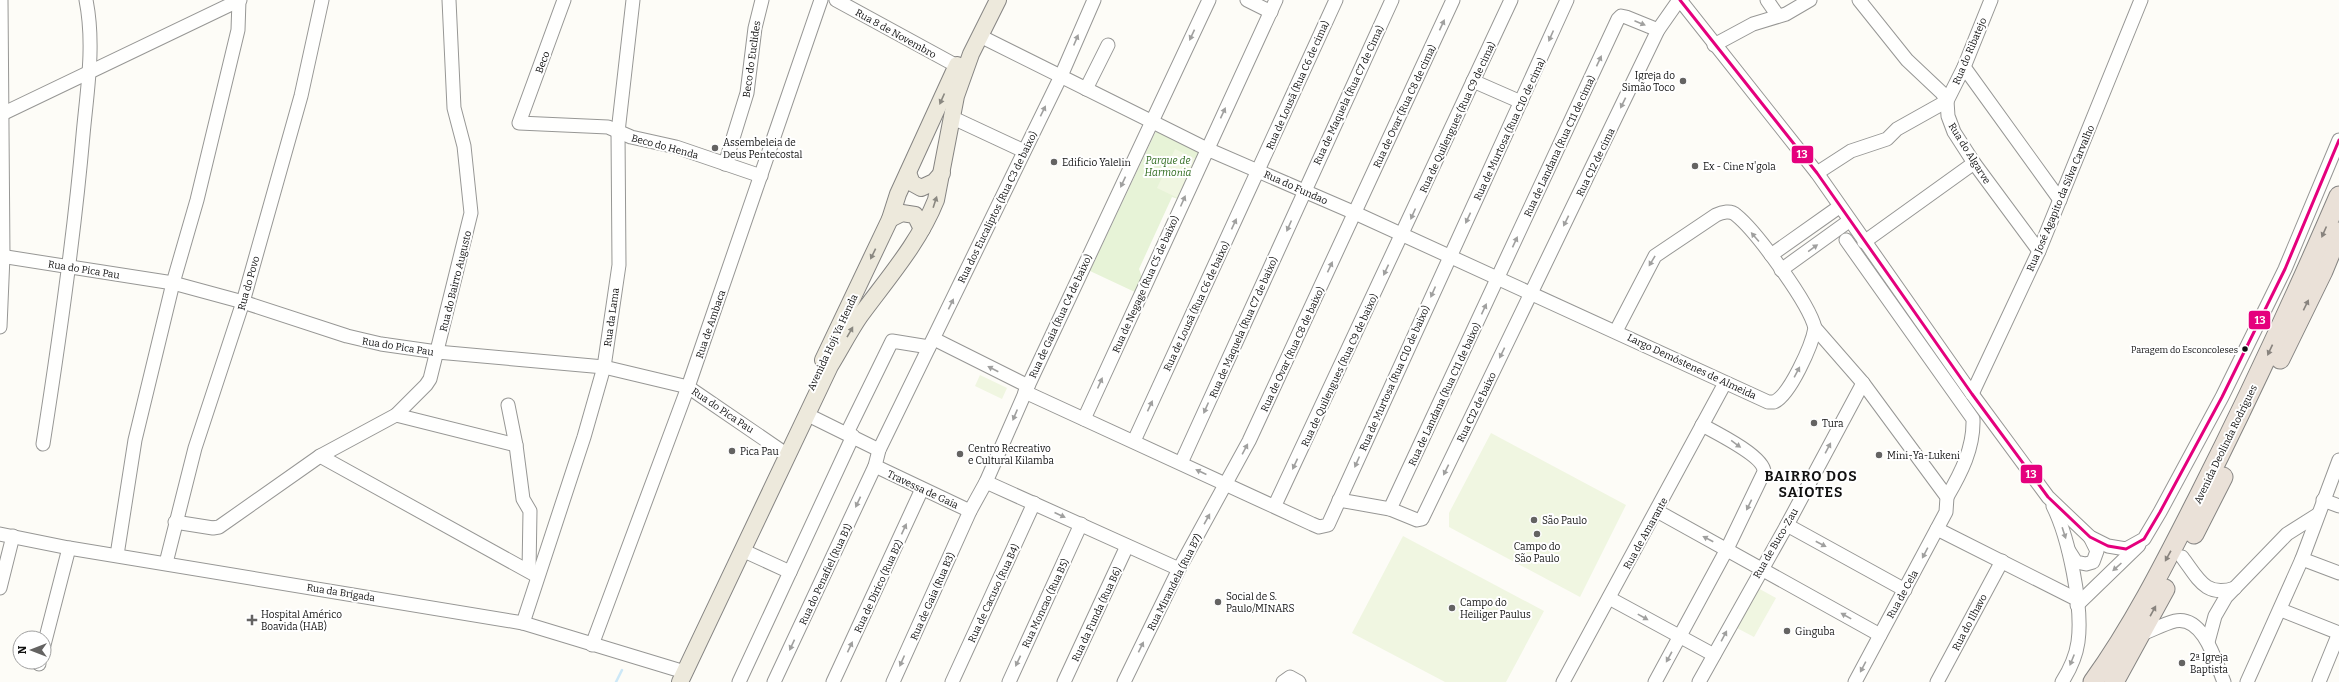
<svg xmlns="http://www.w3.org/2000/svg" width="2339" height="682" viewBox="0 0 2339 682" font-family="Bitter,serif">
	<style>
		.green { fill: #e7f3d7 }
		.pitch { fill: #f0f6e1 }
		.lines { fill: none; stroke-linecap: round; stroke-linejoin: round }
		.stream { stroke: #cde8f7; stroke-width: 2.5 }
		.minor-casing { stroke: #979795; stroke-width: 15 }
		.major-casing { stroke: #858482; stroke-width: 18 }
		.highway-casing { stroke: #858482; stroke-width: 21 }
		.minor { stroke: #fffffe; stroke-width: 13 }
		.major { stroke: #ede9dc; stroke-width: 16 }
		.highway { stroke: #eae1d8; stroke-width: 19 }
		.bus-1-casing { stroke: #fff; stroke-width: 6 }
		.bus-1 { stroke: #e5007d; stroke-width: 3 }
		.oneway { fill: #a0a09f }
		.oneway2 { fill: #8a8881 }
		.oneway3 { fill: #88837e }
		.poi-dot { fill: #646362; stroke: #fff; stroke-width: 1.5 }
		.bus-dot { fill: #111; stroke: #fff; stroke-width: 1.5 }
		.labels { text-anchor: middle; stroke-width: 4; stroke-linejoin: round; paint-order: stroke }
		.bus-label { font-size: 9px; fill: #111; stroke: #fff; text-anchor: end }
		.street-label { font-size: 10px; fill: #111; stroke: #fff }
		.poi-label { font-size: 10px; fill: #111; stroke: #fff; text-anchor: start }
		.park-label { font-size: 10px; font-style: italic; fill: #2f6b1f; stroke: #fff }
		.district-label { font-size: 14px; font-weight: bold; letter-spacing: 1px; fill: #111; stroke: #fff }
		.line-badge { stroke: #fff; stroke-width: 1.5 }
		.badge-label { font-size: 11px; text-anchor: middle; font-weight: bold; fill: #fff }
	</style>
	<rect width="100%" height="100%" fill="#fdfcf7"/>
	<!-- green -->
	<path class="green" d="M1157 129 1203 151 1181 200 1172 197 1139 269 1143 280 1137 293 1090 271Z"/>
	<!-- pitch -->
	<g class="pitch">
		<path d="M1175 149 1198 160 1180 199 1157 188Z"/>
		<path d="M980 375 1007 388 1002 399 975 386Z"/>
		<path d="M1491 433 1626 505 1580 597 1449 527V513Z"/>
		<path d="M1403 536 1544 611 1506 682H1445L1352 633Z"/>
		<path d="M1756 587 1776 598 1754 637 1735 627Z"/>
	</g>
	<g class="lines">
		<!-- stream -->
		<path class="stream" d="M616 682 622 670"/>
		<!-- minor casing -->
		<g class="minor-casing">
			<g id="minor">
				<path d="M564 0 519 123 608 127 631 137 676 147 761 176"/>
				<path d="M836 0 957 66"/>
				<path d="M1247 0 1271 12"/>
				<path d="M1680 0 1817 173 1972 394 2048 497 2090 537 2108 546 2126 549 2144 539 2160 512 2222 397 2285 269 2339 140"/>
				<path d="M1767 0 1778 16"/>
				<path d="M1859 0 1907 60 1942 93 1947 101 1948 116 1954 132 1974 163 2039 251"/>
				<path d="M980 36 1207 149 1355 213 1768 402H1774C1790 395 1812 345 1815 328 1809 303 1756 231 1736 215 1731 210 1722 212 1716 215L1655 256 1616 331"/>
				<path d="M1714 45 1753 24 1786 14 1810 0"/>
				<path d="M1964 67 2060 200"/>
				<path d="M1473 81 1521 102"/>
				<path d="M1086 89 1108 45"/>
				<path d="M0 115 240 0"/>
				<path d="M951 117 1024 151"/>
				<path d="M725 164 747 93 755 28 762 0"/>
				<path d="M1817 173 1851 151 1887 139 1897 129 1947 101 1964 67 1991 0"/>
				<path d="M1846 240 1973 419C1974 448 1961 473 1947 497"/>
				<path d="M1864 242 1974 163"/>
				<path d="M1771 255 1839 207"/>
				<path d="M0 256 173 283 243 302 347 336 381 344 437 352 604 367 688 387 783 452"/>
				<path d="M1781 270 1849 221"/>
				<path d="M0 327 3 256 1 0"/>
				<path d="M1815 328 1863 383 1947 497 1946 512 1855 682"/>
				<path d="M934 339 1028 386"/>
				<path d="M1025 392 1312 524 1319 527 1328 525 1567 0"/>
				<path d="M1972 394 2039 251 2141 0"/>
				<path d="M508 405 516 445 523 499 530 511 529 571"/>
				<path d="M806 414 879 450"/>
				<path d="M396 415 516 445"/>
				<path d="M1084 419 1276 0"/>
				<path d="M847 433 892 341 929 347"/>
				<path d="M1134 441 1336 0"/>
				<path d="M43 444C59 342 74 239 83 135 87 91 95 45 86 0"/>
				<path d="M320 456 537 576"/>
				<path d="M1181 463 1392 0"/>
				<path d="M875 466 970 511"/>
				<path d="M986 482 1179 569"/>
				<path d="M1339 500 1390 509 1417 520 1422 519 1658 30 1679 0"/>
				<path d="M2323 500 2339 506"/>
				<path d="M1275 505 1511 0"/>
				<path d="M2053 506C2069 538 2083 607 2078 642 2076 656 2069 671 2062 682"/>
				<path d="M1390 509 1618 19 1621 16 1626 17 1658 30"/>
				<path d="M1657 511 1880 635"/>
				<path d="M175 522 213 528 219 527 320 456 396 415 426 385 430 379 471 213 464 146 454 108 449 0"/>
				<path d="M1787 525 1905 590"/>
				<path d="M1937 529 2076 599"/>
				<path d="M0 534 69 548 523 623 678 670"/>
				<path d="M742 550 790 572"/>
				<path d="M2069 551 2076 562 2086 564 2093 562 2097 551 2090 537"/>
				<path d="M117 555 135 440 173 283 197 200 238 30 239 0"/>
				<path d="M2182 557C2198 578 2205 598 2235 588"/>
				<path d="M2302 559 2339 573"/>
				<path d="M166 563 195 448 243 302 301 96 322 0"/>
				<path d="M0 588 13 536"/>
				<path d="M1609 598 1714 655"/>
				<path d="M2077 605 2139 545"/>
				<path d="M2281 610 2339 633"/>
				<path d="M523 623 584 437 604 367 619 265 618 132 633 0"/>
				<path d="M2139 635C2151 631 2163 624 2175 621 2204 615 2216 663 2224 682"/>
				<path d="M2208 642 2215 616 2226 597 2287 534 2317 515"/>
				<path d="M44 645 69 548"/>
				<path d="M592 645 688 387 821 0"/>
				<path d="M39 664V662"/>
				<path d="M739 682 853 436"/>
				<path d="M774 682 875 466 879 450 1061 76 1094 0"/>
				<path d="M833 682 922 489"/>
				<path d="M893 682 970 511 986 482 1028 386 1209 0"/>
				<path d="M952 682 1034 503"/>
				<path d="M1009 682 1081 524"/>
				<path d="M1064 682 1127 546"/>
				<path d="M1124 682 1179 569 1249 441 1453 0"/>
				<path d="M1283 682 1290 677 1299 682"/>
				<path d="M1563 682 1725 383"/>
				<path d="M1655 682 1727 549 1764 472C1765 457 1715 432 1702 425"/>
				<path d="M1699 682 1787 525 1863 383"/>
				<path d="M1937 682 2002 561"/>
				<path d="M2247 682 2302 559 2339 460"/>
				<path d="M2319 682 2339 633"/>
			</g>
		</g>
		<!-- major casing -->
		<g class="major-casing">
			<g id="major">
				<path d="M908 173 912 183 921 188 934 182 942 173"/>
				<path d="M890 219 902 213 915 215 922 229"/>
				<path d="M823 360 890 219 898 194 957 65"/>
				<path d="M680 682 830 366C840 350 849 332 860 316 887 279 919 243 936 200L956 96 971 54 998 0"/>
			</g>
		</g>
		<!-- highway casing -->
		<g class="highway-casing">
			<g id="highway">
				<path d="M2280 359 2323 271 2339 232"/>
				<path d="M2194 534 2223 477"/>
				<path d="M2093 682C2134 625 2166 561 2198 498 2248 399 2295 298 2339 196"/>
				<path d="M2114 682 2165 589"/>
			</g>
		</g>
		<!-- minor -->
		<use href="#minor" class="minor"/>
		<!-- major -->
		<use href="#major" class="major"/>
		<!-- highway -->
		<use href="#highway" class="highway"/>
		<!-- bus-1 casing -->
		<g class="bus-1-casing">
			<path id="bus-1" d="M1680 0 1817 173 1972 394 2048 497 2090 537 2108 546 2126 549 2144 539 2160 512 2222 397 2285 269 2339 140"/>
		</g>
		<!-- bus-1 -->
		<use href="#bus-1" class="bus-1"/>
	</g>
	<!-- one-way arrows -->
	<defs><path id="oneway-solid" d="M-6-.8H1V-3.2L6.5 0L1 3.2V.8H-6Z"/></defs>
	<g class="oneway">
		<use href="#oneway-solid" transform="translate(1640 23) rotate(23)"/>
		<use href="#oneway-solid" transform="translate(1442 25) rotate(-65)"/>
		<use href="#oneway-solid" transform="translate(1192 35) rotate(115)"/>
		<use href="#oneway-solid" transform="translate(1551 36) rotate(114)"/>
		<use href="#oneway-solid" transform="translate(1076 40) rotate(-67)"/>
		<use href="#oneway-solid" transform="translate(1599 61) rotate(-65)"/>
		<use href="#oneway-solid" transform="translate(1623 103) rotate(116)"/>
		<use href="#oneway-solid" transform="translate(1043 111) rotate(-64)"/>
		<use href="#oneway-solid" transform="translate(1223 113) rotate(-65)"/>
		<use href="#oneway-solid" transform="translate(1123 182) rotate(115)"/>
		<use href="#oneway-solid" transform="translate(1183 201) rotate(-66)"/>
		<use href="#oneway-solid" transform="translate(1413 214) rotate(114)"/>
		<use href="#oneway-solid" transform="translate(1468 218) rotate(115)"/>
		<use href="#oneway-solid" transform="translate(1566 221) rotate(116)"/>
		<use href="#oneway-solid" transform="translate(1234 224) rotate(-65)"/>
		<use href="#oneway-solid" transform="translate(1289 226) rotate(114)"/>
		<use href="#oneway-solid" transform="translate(1755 237) rotate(-131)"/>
		<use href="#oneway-solid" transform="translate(1515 242) rotate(-65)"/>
		<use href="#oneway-solid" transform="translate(1813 248) rotate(-36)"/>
		<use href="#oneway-solid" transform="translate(1652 261) rotate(121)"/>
		<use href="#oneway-solid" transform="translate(1330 267) rotate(-65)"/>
		<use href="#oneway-solid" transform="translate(1386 270) rotate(115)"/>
		<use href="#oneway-solid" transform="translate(1433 292) rotate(114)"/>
		<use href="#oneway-solid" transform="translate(951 304) rotate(-64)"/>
		<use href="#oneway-solid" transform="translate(1484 309) rotate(-65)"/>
		<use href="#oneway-solid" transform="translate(1502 353) rotate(116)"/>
		<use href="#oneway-solid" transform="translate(993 369) rotate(-153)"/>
		<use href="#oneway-solid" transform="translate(1797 372) rotate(-62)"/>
		<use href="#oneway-solid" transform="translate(1100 383) rotate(-66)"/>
		<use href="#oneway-solid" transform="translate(1150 406) rotate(-65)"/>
		<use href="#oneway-solid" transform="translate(1206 408) rotate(114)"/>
		<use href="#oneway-solid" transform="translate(1015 415) rotate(113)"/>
		<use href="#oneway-solid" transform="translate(1736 444) rotate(36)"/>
		<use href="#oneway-solid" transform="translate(1828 448) rotate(-62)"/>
		<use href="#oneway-solid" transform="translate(1245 449) rotate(-62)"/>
		<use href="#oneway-solid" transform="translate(1357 462) rotate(114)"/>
		<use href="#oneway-solid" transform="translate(1295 464) rotate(115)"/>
		<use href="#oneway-solid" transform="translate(1446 470) rotate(116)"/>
		<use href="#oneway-solid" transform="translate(1201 472) rotate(-155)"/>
		<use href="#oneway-solid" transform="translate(858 502) rotate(115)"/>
		<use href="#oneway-solid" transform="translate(1749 505) rotate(116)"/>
		<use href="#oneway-solid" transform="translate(1060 515) rotate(24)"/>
		<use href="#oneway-solid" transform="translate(1207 519) rotate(-61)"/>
		<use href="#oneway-solid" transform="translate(904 529) rotate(-65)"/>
		<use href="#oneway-solid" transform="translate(2064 533) rotate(72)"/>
		<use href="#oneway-solid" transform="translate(1708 539) rotate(-152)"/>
		<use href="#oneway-solid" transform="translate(1821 544) rotate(28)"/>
		<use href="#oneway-solid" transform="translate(1925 553) rotate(118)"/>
		<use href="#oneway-solid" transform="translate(2117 567) rotate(138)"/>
		<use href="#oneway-solid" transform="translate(1846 616) rotate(-151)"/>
		<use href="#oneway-solid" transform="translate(1643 617) rotate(29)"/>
		<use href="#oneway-solid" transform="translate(1724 636) rotate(-62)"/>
		<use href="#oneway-solid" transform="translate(792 645) rotate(115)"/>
		<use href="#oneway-solid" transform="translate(850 647) rotate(-65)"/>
		<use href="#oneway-solid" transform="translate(1141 647) rotate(-64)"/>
		<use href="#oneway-solid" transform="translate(1669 657) rotate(119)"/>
		<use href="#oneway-solid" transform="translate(2072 660) rotate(112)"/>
		<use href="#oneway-solid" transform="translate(902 661) rotate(114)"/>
		<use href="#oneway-solid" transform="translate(1018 661) rotate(115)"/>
		<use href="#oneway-solid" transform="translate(1863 667) rotate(118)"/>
	</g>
	<g class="oneway2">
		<use href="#oneway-solid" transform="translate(942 99) rotate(114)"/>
		<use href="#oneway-solid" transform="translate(935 202) rotate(-72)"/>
		<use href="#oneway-solid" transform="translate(873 254) rotate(116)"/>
		<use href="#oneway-solid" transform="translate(850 332) rotate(-60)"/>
	</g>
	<g class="oneway3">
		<use href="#oneway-solid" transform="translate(2324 232) rotate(114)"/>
		<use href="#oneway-solid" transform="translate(2306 305) rotate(-64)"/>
		<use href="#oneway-solid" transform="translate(2270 350) rotate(115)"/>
		<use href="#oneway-solid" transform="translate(2168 556) rotate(119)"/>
		<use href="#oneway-solid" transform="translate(2153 611) rotate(-61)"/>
	</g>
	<!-- markers -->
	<g class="poi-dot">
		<circle cx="1683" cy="81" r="4"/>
		<circle cx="715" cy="148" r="4"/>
		<circle cx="1054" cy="162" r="4"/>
		<circle cx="1695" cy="166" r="4"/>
		<circle cx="1814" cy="423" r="4"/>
		<circle cx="732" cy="451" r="4"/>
		<circle cx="960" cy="454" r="4"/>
		<circle cx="1879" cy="455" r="4"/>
		<circle cx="1534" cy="520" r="4"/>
		<circle cx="1537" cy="534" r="4"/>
		<circle cx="1218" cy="602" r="4"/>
		<circle cx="1452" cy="608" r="4"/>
		<path d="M250 614h4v4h4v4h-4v4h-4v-4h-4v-4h4z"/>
		<circle cx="1787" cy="631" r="4"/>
		<circle cx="2182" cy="663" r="4"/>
	</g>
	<circle class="bus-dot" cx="2245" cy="349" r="3.5"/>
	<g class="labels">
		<!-- bus labels -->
		<g class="bus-label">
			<text x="2238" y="353">Paragem do Esconcoleses</text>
		</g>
		<!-- street labels -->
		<g class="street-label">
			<text transform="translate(896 33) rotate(29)" y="4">Rua 8 de Novembro</text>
			<text transform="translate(1969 51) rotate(-67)" y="4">Rua do Ribatejo</text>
			<text transform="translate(751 59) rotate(-82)" y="4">Beco do Euclides</text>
			<text transform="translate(542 62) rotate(-69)" y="4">Beco</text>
			<text transform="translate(1297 85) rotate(-66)" y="4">Rua de Lousã (Rua C6 de cima)</text>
			<text transform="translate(1348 95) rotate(-65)" y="4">Rua de Maquela (Rua C7 de Cima)</text>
			<text transform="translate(1404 106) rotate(-65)" y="4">Rua de Ovar (Rua C8 de cima)</text>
			<text transform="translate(1457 117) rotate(-65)" y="4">Rua de Quilengues (Rua C9 de cima)</text>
			<text transform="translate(1509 129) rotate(-65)" y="4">Rua de Murtosa (Rua C10 de cima)</text>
			<text transform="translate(665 146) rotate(15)" y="4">Beco do Henda</text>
			<text transform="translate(1559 146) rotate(-65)" y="4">Rua de Landana (Rua C11 de cima)</text>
			<text transform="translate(1970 153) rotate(58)" y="4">Rua do Algarve</text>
			<text transform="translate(1595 162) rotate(-64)" y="4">Rua C12 de cima</text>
			<text transform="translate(1296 187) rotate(24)" y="4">Rua do Fundao</text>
			<text transform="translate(2060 198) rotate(-67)" y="4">Rua José Agapito da Silva Carvalho</text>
			<text transform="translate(997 207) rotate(-64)" y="4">Rua dos Eucaliptos (Rua C3 de baixo)</text>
			<text transform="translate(84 269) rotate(9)" y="4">Rua do Pica Pau</text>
			<text transform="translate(455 281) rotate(-76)" y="4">Rua do Bairro Augusto</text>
			<text transform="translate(248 283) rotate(-74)" y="4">Rua do Povo</text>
			<text transform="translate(1145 284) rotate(-66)" y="4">Rua de Negage (Rua C5 de baixo)</text>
			<text transform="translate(1196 306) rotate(-65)" y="4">Rua de Lousã (Rua C6 de baixo)</text>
			<text transform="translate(1060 316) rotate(-65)" y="4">Rua de Gaia (Rua C4 de baixo)</text>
			<text transform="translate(611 317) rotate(-82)" y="4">Rua da Lama</text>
			<text transform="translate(710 324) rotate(-71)" y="4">Rua de Ambaca</text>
			<text transform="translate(1243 327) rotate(-66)" y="4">Rua de Maquela (Rua C7 de baixo)</text>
			<text transform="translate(832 342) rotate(-65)" y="4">Avenida Hoji Ya Henda</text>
			<text transform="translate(398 346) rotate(9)" y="4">Rua do Pica Pau</text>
			<text transform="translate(1292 349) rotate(-65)" y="4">Rua de Ovar (Rua C8 de baixo)</text>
			<text transform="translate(1692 366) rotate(25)" y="4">Largo Demóstenes de Almeida</text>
			<text transform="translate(1339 370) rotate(-65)" y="4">Rua de Quilengues (Rua C9 de baixo)</text>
			<text transform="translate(1394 378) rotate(-66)" y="4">Rua de Murtosa (Rua C10 de baixo)</text>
			<text transform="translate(1444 394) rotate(-65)" y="4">Rua de Landana (Rua C11 de baixo)</text>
			<text transform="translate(1476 407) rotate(-64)" y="4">Rua C12 de baixo</text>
			<text transform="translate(723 410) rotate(34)" y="4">Rua do Pica Pau</text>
			<text transform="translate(2225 444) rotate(-64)" y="4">Avenida Deolinda Rodrigues</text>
			<text transform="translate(923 489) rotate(25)" y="4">Travessa de Gaia</text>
			<text transform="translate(1645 533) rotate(-61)" y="4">Rua de Amarante</text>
			<text transform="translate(1775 543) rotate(-60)" y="4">Rua de Buco-Zau</text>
			<text transform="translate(825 574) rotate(-65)" y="4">Rua do Penafiel (Rua B1)</text>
			<text transform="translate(1174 582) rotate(-63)" y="4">Rua Mirandela (Rua B7)</text>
			<text transform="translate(878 586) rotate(-65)" y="4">Rua de Dirico (Rua B2)</text>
			<text transform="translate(341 592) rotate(9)" y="4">Rua da Brigada</text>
			<text transform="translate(993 593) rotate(-65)" y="4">Rua de Cacuso (Rua B4)</text>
			<text transform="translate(1902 594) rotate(-61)" y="4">Rua de Cela</text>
			<text transform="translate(932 596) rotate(-66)" y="4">Rua de Gaia (Rua B3)</text>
			<text transform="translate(1045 603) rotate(-65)" y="4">Rua Moncao (Rua B5)</text>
			<text transform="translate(1096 614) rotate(-65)" y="4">Rua da Funda (Rua B6)</text>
			<text transform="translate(1969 622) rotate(-62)" y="4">Rua do Ilhavo</text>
		</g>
		<!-- poi labels -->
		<g class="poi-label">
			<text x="1675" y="79" text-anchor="end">Igreja do<tspan x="1675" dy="12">Simão Toco</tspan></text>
			<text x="723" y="146">Assembeleia de<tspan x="723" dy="12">Deus Pentecostal</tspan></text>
			<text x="1062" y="166">Edificio Yalelin</text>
			<text x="1703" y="170">Ex - Cine N'gola</text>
			<text x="1822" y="427">Tura</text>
			<text x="968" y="452">Centro Recreativo<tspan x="968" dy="12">e Cultural Kilamba</tspan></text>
			<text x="740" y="455">Pica Pau</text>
			<text x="1887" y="459">Mini-Ya-Lukeni</text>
			<text x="1542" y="524">São Paulo</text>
			<text x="1537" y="550" text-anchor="middle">Campo do<tspan x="1537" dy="12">São Paulo</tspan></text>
			<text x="1226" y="600">Social de S.<tspan x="1226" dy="12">Paulo/MINARS</tspan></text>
			<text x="1460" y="606">Campo do<tspan x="1460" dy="12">Heiliger Paulus</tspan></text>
			<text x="261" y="618">Hospital Américo<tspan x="261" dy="12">Boavida (HAB)</tspan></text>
			<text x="1795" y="635">Ginguba</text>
			<text x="2190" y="661">2ª Igreja<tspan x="2190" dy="12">Baptista</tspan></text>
		</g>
		<!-- park labels -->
		<g class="park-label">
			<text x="1168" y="164">Parque de<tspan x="1168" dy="12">Harmonia</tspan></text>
		</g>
		<!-- district labels -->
		<g class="district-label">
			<text x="1811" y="481">BAIRRO DOS<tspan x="1811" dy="16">SAIOTES</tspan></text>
		</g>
	</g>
	<g class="line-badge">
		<rect x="1791" y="145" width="23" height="19" rx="4" fill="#e5007d"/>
		<rect x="2248" y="310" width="23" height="20" rx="4" fill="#e5007d"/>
		<rect x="2020" y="464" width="23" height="20" rx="4" fill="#e5007d"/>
	</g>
	<g class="badge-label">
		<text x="1802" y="158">13</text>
		<text x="2260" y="324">13</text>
		<text x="2031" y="478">13</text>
	</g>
	<!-- north arrow -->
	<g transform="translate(32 650) rotate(270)"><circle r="19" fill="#ffffff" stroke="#a0a0a0"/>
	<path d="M0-3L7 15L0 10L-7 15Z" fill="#646362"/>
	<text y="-6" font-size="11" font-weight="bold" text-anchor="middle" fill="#111111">N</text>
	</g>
</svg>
